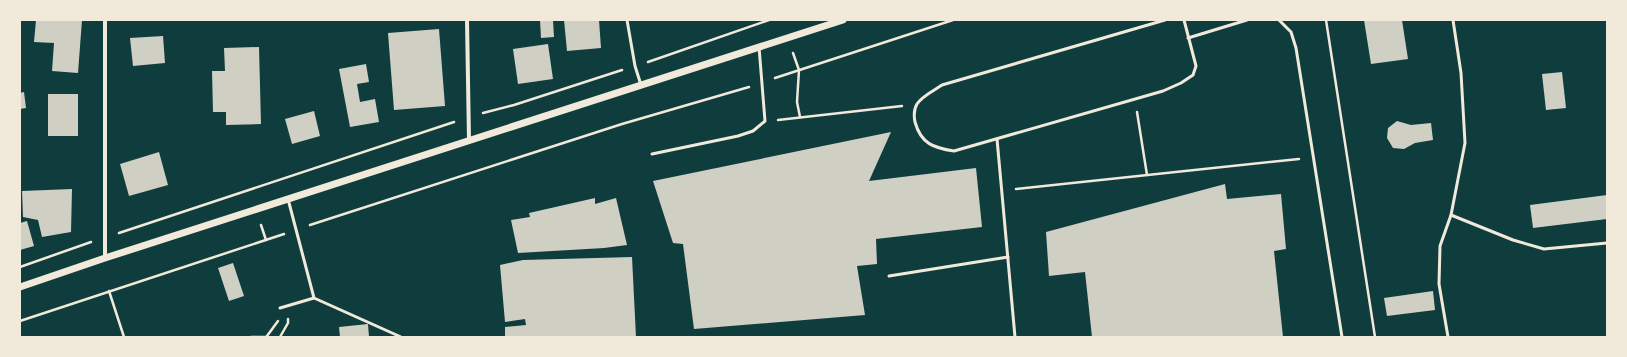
<svg xmlns="http://www.w3.org/2000/svg" width="1627" height="357" viewBox="0 0 1627 357" font-family="'Alegreya Sans',sans-serif">
	<style>
		.building { fill: #cfcfc3 }
		.lines { fill: none; stroke-linecap: round; stroke-linejoin: round }
		.path { stroke: #f1e9da; stroke-width: 2.5 }
		.service { stroke: #f1e9da; stroke-width: 3 }
		.minor { stroke: #f1e9da; stroke-width: 4 }
		.tertiary { stroke: #f1e9da; stroke-width: 7 }
	</style>
	<rect width="100%" height="100%" fill="#0f3d3e"/>
	<!-- building -->
	<g class="building">
		<path d="M36 20H82L78 73 52 71 54 43 34 42Z"/>
		<path d="M540 20H553L554 37 541 38Z"/>
		<path d="M564 20H599L601 48 567 51Z"/>
		<path d="M1364 20H1402L1408 59 1371 64Z"/>
		<path d="M439 29 445 106 394 110 388 33Z"/>
		<path d="M163 36 165 63 133 66 130 38Z"/>
		<path d="M548 44 553 79 518 84 513 49Z"/>
		<path d="M259 47 261 124 226 125V112H213L212 71H225L224 48Z"/>
		<path d="M366 64 369 82 357 84 360 102 375 99 379 122 350 127 339 69Z"/>
		<path d="M1562 72 1566 108 1546 110 1542 74Z"/>
		<path d="M24 92 26 108 20 109V93Z"/>
		<rect x="48" y="94" width="30" height="42"/>
		<path d="M314 111 320 136 292 144 285 119Z"/>
		<path d="M1397 121 1411 125 1431 123 1433 140 1415 143 1404 149 1393 148 1387 138 1388 128Z"/>
		<path d="M891 132 869 181 976 168 982 227 876 239 877 264 857 266 865 315 694 329 683 244 673 243 653 181Z"/>
		<path d="M159 152 168 185 129 196 120 164Z"/>
		<path d="M1225 184 1227 199 1281 194 1286 249 1274 251 1283 337H1092L1085 272 1049 276 1046 232Z"/>
		<path d="M72 189 71 232 42 237 38 220 23 217 22 191Z"/>
		<path d="M1607 195V219L1533 228 1530 205Z"/>
		<path d="M595 198V204L616 198 627 245 604 248 518 253 511 220 530 217 529 213Z"/>
		<path d="M27 221 34 246 20 250V223Z"/>
		<path d="M632 257 636 337H505V327L526 325 525 319 505 322 500 265 523 260Z"/>
		<path d="M233 263 244 296 229 301 218 268Z"/>
		<path d="M1433 291 1435 310 1387 316 1384 298Z"/>
		<path d="M368 324 369 337H340L339 327Z"/>
	</g>
	<g class="lines">
		<!-- path -->
		<g class="path">
			<path d="M1326 20 1375 337"/>
			<path d="M793 53 799 70 797 102 800 117"/>
			<path d="M648 62 769 20"/>
			<path d="M775 78 953 20"/>
			<path d="M1137 112 1147 175"/>
			<path d="M483 113 514 105 622 70"/>
			<path d="M778 120 902 106"/>
			<path d="M1016 189 1299 159"/>
			<path d="M261 225 266 240"/>
			<path d="M310 225 622 124 749 87"/>
			<path d="M119 233 454 122"/>
			<path d="M20 267 91 242"/>
			<path d="M109 291 124 337"/>
			<path d="M20 321 284 234"/>
			<path d="M267 336 278 321"/>
			<path d="M251 337H267"/>
			<path d="M280 337 288 323V319"/>
		</g>
		<!-- service -->
		<g class="service">
			<path d="M627 20 635 66 641 85"/>
			<path d="M1165 20 942 85C935 90 922 96 917 104 914 109 914 117 915 122 921 144 934 148 954 151L1163 91 1181 83 1193 75 1196 66 1184 20"/>
			<path d="M1279 20 1291 32 1296 48 1342 337"/>
			<path d="M1188 38 1247 20"/>
			<path d="M997 139 1015 337"/>
			<path d="M652 154 738 136 753 131 765 121 759 47"/>
			<path d="M288 199 314 298 401 337"/>
			<path d="M1451 215 1513 240 1544 249 1607 243"/>
			<path d="M889 276 1008 257"/>
			<path d="M280 308 314 298"/>
			<path d="M1448 337 1439 284 1440 246 1451 215 1465 143 1461 73 1453 20"/>
		</g>
		<!-- minor -->
		<g class="minor">
			<path d="M105 20V258"/>
			<path d="M467 20 469 140"/>
		</g>
		<!-- tertiary -->
		<path class="tertiary" d="M20 287 105 258 843 20"/>
	</g>
	<!-- border -->
	<rect width="1627" height="357" fill="none" stroke="#f1e9da" stroke-width="42"/>
</svg>
